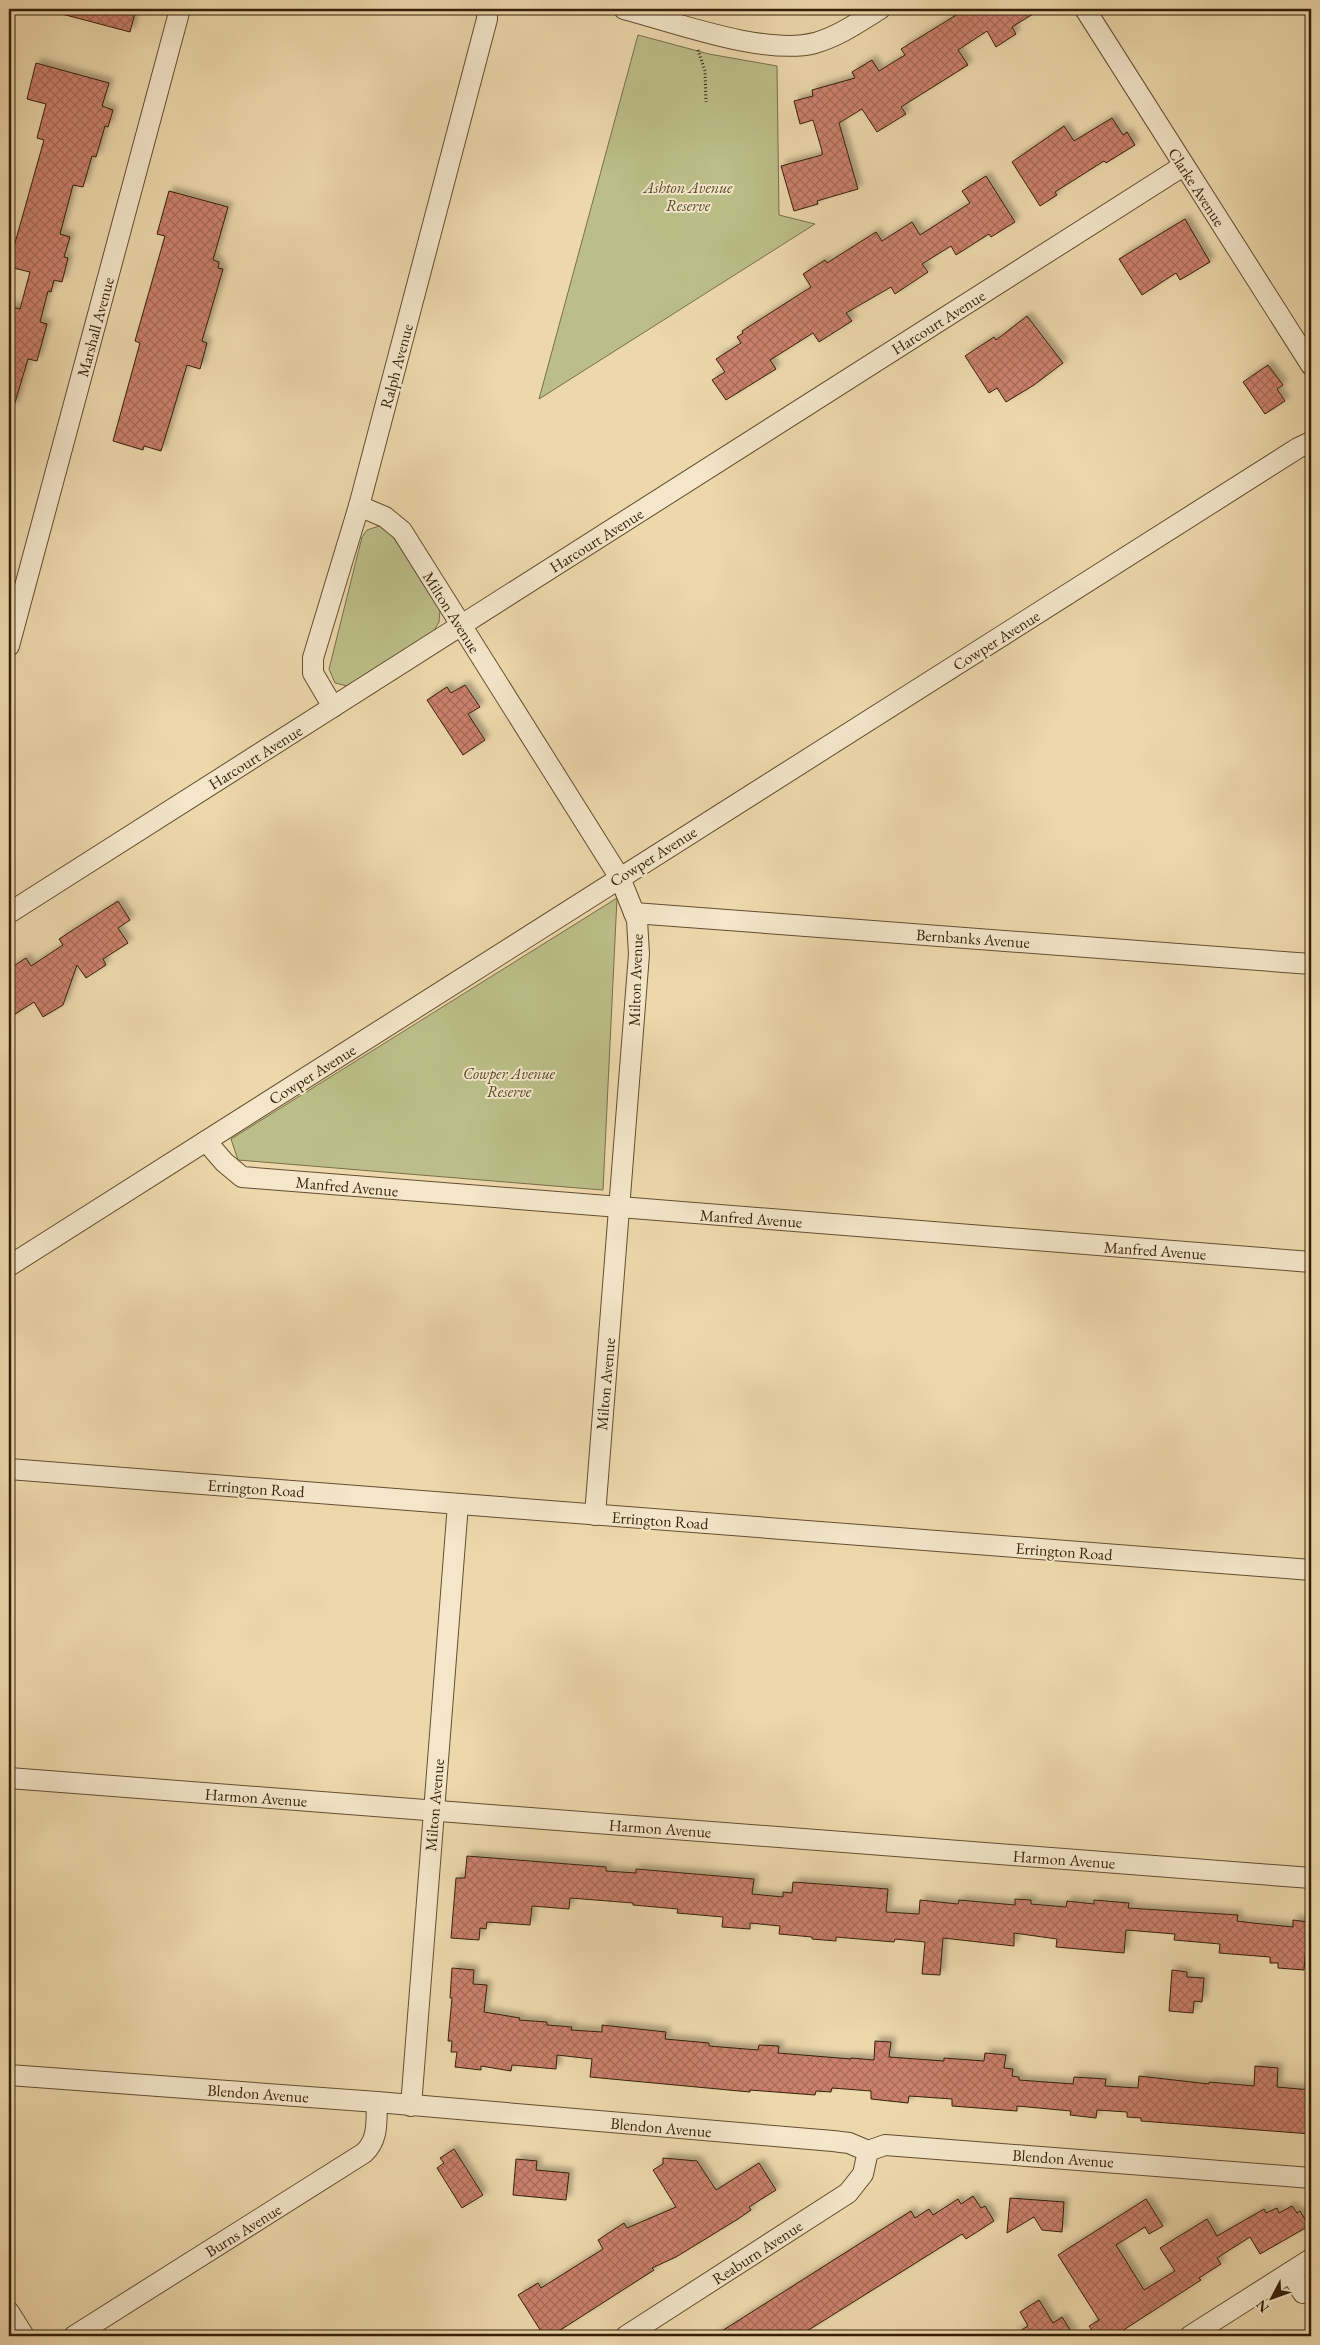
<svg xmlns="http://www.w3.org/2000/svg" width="1320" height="2345" viewBox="0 0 1320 2345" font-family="'EB Garamond',serif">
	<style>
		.green { fill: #bbbe88; stroke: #786e48 }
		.building { fill: url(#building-cross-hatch); stroke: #351f07; filter: url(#shadow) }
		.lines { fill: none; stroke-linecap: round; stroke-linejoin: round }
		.minor-casing { stroke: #634d30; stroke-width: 22 }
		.path { stroke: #351f07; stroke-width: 3; stroke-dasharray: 1 2.5; stroke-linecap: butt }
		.minor { stroke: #f3e6c9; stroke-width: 20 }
		.labels { text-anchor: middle; stroke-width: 4; stroke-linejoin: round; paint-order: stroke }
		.park-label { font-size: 16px; font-style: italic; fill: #564727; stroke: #f3e6c9 }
		.street-label { font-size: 16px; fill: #351f07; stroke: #f3e6c9 }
	</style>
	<defs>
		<pattern id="building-cross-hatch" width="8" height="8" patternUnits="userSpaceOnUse" patternTransform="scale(1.25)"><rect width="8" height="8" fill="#cb816d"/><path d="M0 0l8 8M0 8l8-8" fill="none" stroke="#a66958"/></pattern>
		<filter id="shadow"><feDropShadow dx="4.5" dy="-4.5" stdDeviation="2.5" flood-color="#0004"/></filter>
	</defs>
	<rect width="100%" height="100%" fill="#edd8ac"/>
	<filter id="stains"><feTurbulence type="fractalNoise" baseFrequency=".004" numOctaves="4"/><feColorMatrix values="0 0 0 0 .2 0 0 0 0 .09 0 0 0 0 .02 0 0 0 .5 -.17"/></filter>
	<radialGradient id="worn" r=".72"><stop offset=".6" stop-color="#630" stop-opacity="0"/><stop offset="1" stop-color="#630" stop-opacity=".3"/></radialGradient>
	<!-- green -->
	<g class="green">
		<path d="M638 35 709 54 777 66 779 215 815 224 539 399Z"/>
		<path d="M379 526 392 535 440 610 439 622 432 634 347 686 335 683 329 669 362 537 367 530Z"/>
		<path d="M617 898 603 1190 238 1160 231 1139Z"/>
	</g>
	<!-- building -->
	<g class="building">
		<path d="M62 9H136L130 32 62 14Z"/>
		<path d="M966 9H1041L1012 27 1016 34 996 47 987 31 958 50 968 65 901 107 906 114 877 132 862 109 839 123 858 189 817 201 818 204 794 211 781 166 822 155V151L813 120 800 124 794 101 813 96 812 90 855 78 852 72 872 60 879 71 905 55 901 49Z"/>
		<path d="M36 63 109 83 102 106 113 110 108 127 105 126 96 157 92 156 83 187 73 185 60 234 70 237 64 257 68 258 62 282 54 280 51 292 48 291 40 322 47 324 37 361 28 359 14 406H9V306L20 309 30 272 9 267V255L12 242 15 243 44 140 37 138 46 104 27 99Z"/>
		<path d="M1112 118 1123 135 1127 132 1135 145 1106 163 1104 161 1055 192 1057 195 1040 206 1012 162 1064 126 1074 141Z"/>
		<path d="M986 176 1015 222 991 237 989 234 956 255 951 246 922 264 928 272 895 294 891 287 846 313 852 321 819 342 813 333 786 350 770 360 776 369 726 400 712 380 725 372 716 359 741 343 737 337 743 333 742 331 811 287 803 274 825 260 827 263 876 232 882 241 912 222 920 235 970 203 962 191Z"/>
		<path d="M169 191 228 207 213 260 219 262 218 268 223 269 202 341 207 343 200 369 187 365 161 451 144 446 143 450 113 441 140 343 135 341 165 236 157 234Z"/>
		<path d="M1185 219 1210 262 1180 280 1176 273 1142 295 1119 259Z"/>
		<path d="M1027 316 1063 363 1034 385 1006 402 997 388 989 393 965 356 994 337 996 340Z"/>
		<path d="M1268 365 1283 385 1277 389 1285 401 1265 414 1243 382Z"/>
		<path d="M465 685 480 707 468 714 485 740 463 755 427 700 447 687 451 693Z"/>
		<path d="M118 901 130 920 118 928 128 943 103 959 106 965 86 978 77 965 63 1005 43 1017 34 1002 9 1018V969L26 958 31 966 63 945 59 939Z"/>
		<path d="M467 1856 606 1867V1871L636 1873V1869L754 1879 752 1894 783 1897V1892L792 1893 793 1882 888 1889 886 1912 919 1914 920 1900 958 1904 959 1900 1015 1905V1899L1031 1900V1904L1066 1907 1067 1901 1094 1904V1900L1129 1903 1128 1908 1238 1915 1237 1921 1253 1923 1293 1927V1920L1308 1922 1304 1970 1278 1968V1963H1270V1957L1219 1953 1220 1944 1174 1940 1175 1934 1126 1930 1124 1953 1056 1947 1057 1939 1014 1933V1946L943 1938 940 1975 922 1974 925 1942 895 1939 894 1942 836 1937V1941L812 1939V1937L779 1934 780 1926 750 1923V1929L722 1927 723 1917 677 1913 678 1909 633 1905V1903L570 1898 569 1909 532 1906 530 1925 487 1922 486 1929 480 1928 479 1940 451 1938 456 1878H465Z"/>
		<path d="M452 1968 474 1970 473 1984 487 1985 484 2012 520 2018 519 2020 547 2022V2025L572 2027 571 2030 602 2032V2025L620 2027 666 2032 665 2039 709 2043V2046L758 2050 759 2045 779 2046 778 2053 851 2059V2058L874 2060 875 2041 891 2042 889 2057 944 2061V2058L984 2061 985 2053 1006 2055 1004 2068 1013 2069 1012 2076 1019 2077V2080L1073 2084 1074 2077 1106 2079 1105 2086 1138 2088 1139 2076 1209 2084V2082L1254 2086 1255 2066 1278 2068 1277 2087 1311 2090V2134L1141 2121V2118L1127 2117V2112L1097 2110 1096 2118 1070 2115 1071 2111 1017 2106V2111L952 2106V2099L909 2096 908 2103 871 2099V2091L832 2088 831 2092 816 2091 815 2095 750 2090V2092L590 2077 592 2059 557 2055 556 2069 512 2065 511 2071 481 2066V2070L455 2067 457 2052H451L452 2041H448L452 1998H450Z"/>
		<path d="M1172 1970 1187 1972V1977L1204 1978 1202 2002 1194 2001 1193 2013 1169 2011Z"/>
		<path d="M454 2149 483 2195 462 2208 437 2168 444 2163 440 2158Z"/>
		<path d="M663 2158 697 2161 716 2190 759 2163 776 2190 749 2207 751 2210 738 2219 676 2257 652 2268 654 2270 551 2336H544L518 2295 538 2283 541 2288 603 2249 598 2240 624 2223 627 2228 676 2207 653 2170 663 2164Z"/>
		<path d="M516 2159 537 2161 536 2170 569 2173 566 2200 513 2195Z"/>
		<path d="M973 2196 981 2208 985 2206 994 2221 966 2239 962 2234 799 2336H714L911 2211 915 2218 929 2209 933 2215 958 2199 961 2204Z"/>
		<path d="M1010 2198 1064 2202 1062 2232 1042 2230 1034 2217 1007 2233Z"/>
		<path d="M1146 2199 1163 2226 1149 2234 1145 2227 1116 2245 1144 2290 1175 2271 1160 2248 1207 2219 1217 2236 1264 2209 1266 2213 1277 2208 1279 2213 1292 2206 1297 2213 1300 2211 1309 2226 1260 2254 1250 2237 1217 2258 1221 2264 1199 2278 1201 2280 1125 2329 1114 2336H1096L1089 2326 1099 2320 1058 2255Z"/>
		<path d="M1039 2300 1053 2323 1062 2317 1074 2336H1012L1028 2326 1020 2312Z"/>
	</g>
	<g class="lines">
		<!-- minor casing -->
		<g class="minor-casing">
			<g id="minor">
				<path d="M624 9C674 22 765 56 815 43 839 36 859 22 880 9"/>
				<path d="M1085 9 1311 365"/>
				<path d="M359 506 385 517 402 531 620 878 637 920 639 954 595 1515"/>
				<path d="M9 646 180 9"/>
				<path d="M333 707 313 673V658L359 506 487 19V9"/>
				<path d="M9 913 1183 166"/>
				<path d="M634 913 1311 964"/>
				<path d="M206 1141 224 1162 242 1177 1311 1262"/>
				<path d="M9 1266 1298 448 1311 442"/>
				<path d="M9 1469 1311 1570"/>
				<path d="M9 1778 1311 1878"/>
				<path d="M9 2075 377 2102 833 2141 849 2143 868 2151 885 2145 1311 2178"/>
				<path d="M411 2106 458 1504"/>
				<path d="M1291 2272 1303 2293"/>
				<path d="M9 2312 24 2336"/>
				<path d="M74 2336 364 2153C379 2139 376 2122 377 2102"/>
				<path d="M626 2336 848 2193 863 2174 868 2151"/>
				<path d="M1190 2336 1311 2259"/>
			</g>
		</g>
		<!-- path -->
		<path class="path" d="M698 50 705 71 706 102"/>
		<!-- minor -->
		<use href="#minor" class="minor"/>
	</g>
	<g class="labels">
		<!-- park labels -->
		<g class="park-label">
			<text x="688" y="193">Ashton Avenue<tspan x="688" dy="18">Reserve</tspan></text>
			<text x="509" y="1079">Cowper Avenue<tspan x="509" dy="18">Reserve</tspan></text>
		</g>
		<!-- street labels -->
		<g class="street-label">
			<text transform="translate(1197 187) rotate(57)" y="6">Clarke Avenue</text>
			<text transform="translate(938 322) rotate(-32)" y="6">Harcourt Avenue</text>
			<text transform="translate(95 327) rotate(-75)" y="6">Marshall Avenue</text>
			<text transform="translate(396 366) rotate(-75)" y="6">Ralph Avenue</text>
			<text transform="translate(596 540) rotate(-32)" y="6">Harcourt Avenue</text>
			<text transform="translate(452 612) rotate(58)" y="6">Milton Avenue</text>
			<text transform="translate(996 640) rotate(-32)" y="6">Cowper Avenue</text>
			<text transform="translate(255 757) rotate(-32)" y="6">Harcourt Avenue</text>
			<text transform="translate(653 856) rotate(-32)" y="6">Cowper Avenue</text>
			<text transform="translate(973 938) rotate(4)" y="6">Bernbanks Avenue</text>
			<text transform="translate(635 980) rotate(-88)" y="6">Milton Avenue</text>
			<text transform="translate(312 1074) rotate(-32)" y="6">Cowper Avenue</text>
			<text transform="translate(347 1186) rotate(5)" y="6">Manfred Avenue</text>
			<text transform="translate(751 1218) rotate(4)" y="6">Manfred Avenue</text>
			<text transform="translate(1155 1250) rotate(4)" y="6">Manfred Avenue</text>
			<text transform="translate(605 1384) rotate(-85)" y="6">Milton Avenue</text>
			<text transform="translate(256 1488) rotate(4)" y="6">Errington Road</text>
			<text transform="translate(660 1520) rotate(4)" y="6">Errington Road</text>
			<text transform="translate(1064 1551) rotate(4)" y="6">Errington Road</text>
			<text transform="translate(256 1797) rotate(4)" y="6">Harmon Avenue</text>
			<text transform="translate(434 1805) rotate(-85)" y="6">Milton Avenue</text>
			<text transform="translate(660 1828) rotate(4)" y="6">Harmon Avenue</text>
			<text transform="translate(1064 1859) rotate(4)" y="6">Harmon Avenue</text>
			<text transform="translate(258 2093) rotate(4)" y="6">Blendon Avenue</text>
			<text transform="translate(661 2127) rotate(5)" y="6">Blendon Avenue</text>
			<text transform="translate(1063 2158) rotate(4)" y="6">Blendon Avenue</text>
			<text transform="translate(243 2230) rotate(-32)" y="6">Burns Avenue</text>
			<text transform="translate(757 2252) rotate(-33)" y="6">Reaburn Avenue</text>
		</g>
	</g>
	<!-- margin -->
	<rect width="1320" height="2345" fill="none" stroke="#edd8ac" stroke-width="30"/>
	<rect x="10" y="10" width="1300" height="2325" fill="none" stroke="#351f07" stroke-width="2.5"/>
	<rect x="15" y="15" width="1290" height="2315" fill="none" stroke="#351f07"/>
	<!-- north arrow -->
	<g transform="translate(1272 2298) rotate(229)" stroke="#f3e6c9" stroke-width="4" paint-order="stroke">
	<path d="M0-4L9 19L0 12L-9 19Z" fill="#351f07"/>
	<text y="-8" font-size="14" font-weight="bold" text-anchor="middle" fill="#351f07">N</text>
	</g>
	<rect width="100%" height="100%" filter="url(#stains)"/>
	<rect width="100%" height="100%" fill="url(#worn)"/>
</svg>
